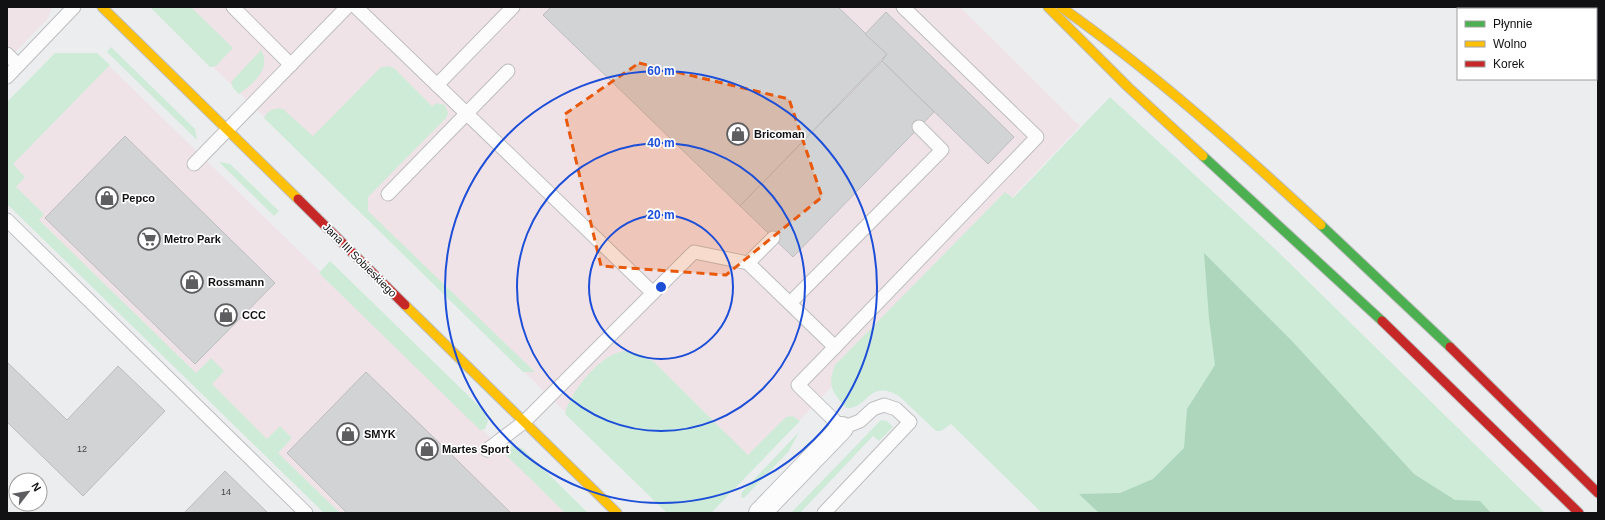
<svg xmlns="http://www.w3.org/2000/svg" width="1605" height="520" viewBox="0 0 1605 520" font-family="Arial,sans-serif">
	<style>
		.commercial { fill: #f0e3e7 }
		.green { fill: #ceebd8 }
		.forest { fill: #add6bc }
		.building { fill: #d2d3d4; stroke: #bdbdbf }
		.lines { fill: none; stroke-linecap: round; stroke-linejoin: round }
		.lane-casing { stroke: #bebec0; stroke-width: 15 }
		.street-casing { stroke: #bebec0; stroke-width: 24 }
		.fast-casing { stroke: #bebec0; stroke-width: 11 }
		.slow-casing { stroke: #bebec0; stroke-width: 11 }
		.jam-casing { stroke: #bebec0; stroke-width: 11 }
		.lane { stroke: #fcfcfd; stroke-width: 13 }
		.street { stroke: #fcfcfd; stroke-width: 22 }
		.fast { stroke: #4caf50; stroke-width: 9 }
		.slow { stroke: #ffc107; stroke-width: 9 }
		.jam { stroke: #c62828; stroke-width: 9 }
		.marked { fill: #e8590c; fill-opacity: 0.2; stroke: #e8590c; stroke-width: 3; stroke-dasharray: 8 5; stroke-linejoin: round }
		.ring { fill: none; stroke: #1d4ed8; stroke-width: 2 }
		.labels { text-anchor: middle; stroke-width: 3.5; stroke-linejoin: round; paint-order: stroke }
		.number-label { font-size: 9px; fill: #444446 }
		.poi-label { font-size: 11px; font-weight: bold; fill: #111113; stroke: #fff; text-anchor: start }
		.street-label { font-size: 11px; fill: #111113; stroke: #fff }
		.centre { fill: #1d4ed8; stroke: #fff; stroke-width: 2 }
		.ring-label { font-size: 12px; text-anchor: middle; font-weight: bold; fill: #1d4ed8; stroke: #fff; stroke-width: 3.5; stroke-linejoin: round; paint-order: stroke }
	</style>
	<rect width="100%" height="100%" fill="#ecedef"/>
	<!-- commercial -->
	<g class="commercial">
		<path d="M7 7H52L48 18 7 61Z"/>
		<path d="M152 7H960L1080 126 797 423 668 513Z"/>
		<path d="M97 54 568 513H326L7 201V107Z"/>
	</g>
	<!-- green -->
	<g class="green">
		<path d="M150 7H191L233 48 216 66 210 67Z"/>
		<path d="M111 47 195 129 197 140 107 52Z"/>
		<path d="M261 50C272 69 253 84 239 94L233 88 231 82Z"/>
		<path d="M55 53H97L110 65 13 164 25 177 16 187 44 214 39 220 196 373 211 358 224 371 212 384 267 439 280 426 292 438 278 453 340 513H324L7 204V102Z"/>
		<path d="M387 66 394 68 432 106 437 103 445 105 448 113 446 118 368 197V211L535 372H523L264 118C267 111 274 107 283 109L313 136 380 68Z"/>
		<path d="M1110 97 1273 247 1545 513H1042L951 424 941 431H936L899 396C868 378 868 410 846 408 832 392 827 386 835 365L1005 192 1013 198Z"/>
		<path d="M219 162 230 164 279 211 274 216Z"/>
		<path d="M330 261 484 411 488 421 485 429 480 430 319 273Z"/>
		<path d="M624 351 640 354 654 362 748 455 786 417 793 416 800 421 711 513H667L565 414C570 392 600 354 624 351Z"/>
		<path d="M881 420 887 421 893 427 879 441 873 436 800 513H791Z"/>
		<path d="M799 432 789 451 744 498 741 497 742 492Z"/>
		<path d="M509 445 522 448 588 513H565L506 455 503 449Z"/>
	</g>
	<!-- forest -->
	<path class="forest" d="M1204 253 1292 341 1414 474 1455 500 1480 501 1491 513H1099L1079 494 1120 493 1153 479 1184 448 1187 409 1215 365 1209 318Z"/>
	<!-- building -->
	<g class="building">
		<path d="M551 7H838L887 54 740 206 543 15Z"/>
		<path d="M886 12 1014 137 988 164 882 61 887 54 865 34Z"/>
		<path d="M882 61 934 112 793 257 740 206Z"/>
		<path d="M125 136 275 283 195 364 45 218Z"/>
		<path d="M7 362 67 420 118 366 165 411 83 496 7 422Z"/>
		<path d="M366 372 459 462 511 513H347L287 453Z"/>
		<path d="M225 471 268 513H184Z"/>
	</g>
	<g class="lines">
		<!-- lane casing -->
		<g class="lane-casing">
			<g id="lane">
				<path d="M233 7 291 65"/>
				<path d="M356 7 653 293"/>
				<path d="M7 54 18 65"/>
				<path d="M7 77 74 7"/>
				<path d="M437 85 513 7"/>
				<path d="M194 164 347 7"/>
				<path d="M388 194 508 71"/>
				<path d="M7 220 306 513"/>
				<path d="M748 263 773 238"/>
				<path d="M790 303 942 150 919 127"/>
				<path d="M835 347 1037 137 903 7"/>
				<path d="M487 450 524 422 694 252 748 263 835 347 798 385 842 428 860 421 873 409 884 405 896 409 910 422 824 513"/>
			</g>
		</g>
		<!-- street casing -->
		<g class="street-casing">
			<path id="street" d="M760 513 842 428"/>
		</g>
		<!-- fast casing -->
		<g class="fast-casing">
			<g id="fast">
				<path d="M1203 156 1382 321"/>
				<path d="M1321 225 1450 347"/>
			</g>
		</g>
		<!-- slow casing -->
		<g class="slow-casing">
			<g id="slow">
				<path d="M102 7 298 199"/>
				<path d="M1048 7 1128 87 1203 156"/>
				<path d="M1061 7C1154 73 1238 148 1321 225"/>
				<path d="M405 305 617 513"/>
			</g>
		</g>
		<!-- jam casing -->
		<g class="jam-casing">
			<g id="jam">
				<path d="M298 199 405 305"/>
				<path d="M1382 321 1579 513"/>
				<path d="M1450 347 1598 493"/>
			</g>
		</g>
		<!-- lane -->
		<use href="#lane" class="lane"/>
		<!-- street -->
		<use href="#street" class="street"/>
		<!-- fast -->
		<use href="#fast" class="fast"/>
		<!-- slow -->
		<use href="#slow" class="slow"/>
		<!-- jam -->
		<use href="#jam" class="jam"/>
	</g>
	<!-- marked area -->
	<path class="marked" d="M639 63 789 99 822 197 726 275 601 266 565 114Z"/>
	<!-- distance rings -->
	<g class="ring">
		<circle cx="661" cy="287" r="72"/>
		<circle cx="661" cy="287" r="144"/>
		<circle cx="661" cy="287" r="216"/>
	</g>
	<!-- icons -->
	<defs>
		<g id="shop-ring" transform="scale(1.15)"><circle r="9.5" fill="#fff" stroke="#5e5e60" stroke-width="1.5"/><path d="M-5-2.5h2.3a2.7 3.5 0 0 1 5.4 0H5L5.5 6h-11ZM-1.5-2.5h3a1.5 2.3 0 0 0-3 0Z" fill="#5e5e60"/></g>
		<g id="supermarket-ring" transform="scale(1.15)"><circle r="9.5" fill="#fff" stroke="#5e5e60" stroke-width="1.5"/><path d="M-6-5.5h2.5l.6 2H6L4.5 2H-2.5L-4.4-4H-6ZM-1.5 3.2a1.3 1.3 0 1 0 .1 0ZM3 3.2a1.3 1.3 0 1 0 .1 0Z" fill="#5e5e60"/></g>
	</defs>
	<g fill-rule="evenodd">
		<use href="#shop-ring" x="738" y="134"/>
		<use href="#shop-ring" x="107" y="198"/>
		<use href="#supermarket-ring" x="149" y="239"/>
		<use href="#shop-ring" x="192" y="282"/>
		<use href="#shop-ring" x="226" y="315"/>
		<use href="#shop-ring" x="348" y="434"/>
		<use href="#shop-ring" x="427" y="449"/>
	</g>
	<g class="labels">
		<!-- number labels -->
		<g class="number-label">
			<text x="82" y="452">12</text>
			<text x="226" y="495">14</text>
		</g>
		<!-- poi labels -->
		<g class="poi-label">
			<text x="754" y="138">Bricoman</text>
			<text x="122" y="202">Pepco</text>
			<text x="164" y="243">Metro Park</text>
			<text x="208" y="286">Rossmann</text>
			<text x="242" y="319">CCC</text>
			<text x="364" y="438">SMYK</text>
			<text x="442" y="453">Martes Sport</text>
		</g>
		<!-- street labels -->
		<g class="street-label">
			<text transform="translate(360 260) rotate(45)" y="4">Jana III Sobieskiego</text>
		</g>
	</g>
	<circle cx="661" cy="287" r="6" class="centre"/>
	<g class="ring-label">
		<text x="661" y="75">60 m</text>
		<text x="661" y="147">40 m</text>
		<text x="661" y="219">20 m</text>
	</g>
	<!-- border -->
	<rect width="1605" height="520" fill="none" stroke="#111113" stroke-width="16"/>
	<!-- legend -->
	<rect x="1457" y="8" width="140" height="72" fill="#ffffff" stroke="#a0a0a1"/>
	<rect x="1465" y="21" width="20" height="6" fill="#4caf50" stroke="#a0a0a1"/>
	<text x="1493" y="28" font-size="12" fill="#111113">Płynnie</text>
	<rect x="1465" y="41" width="20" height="6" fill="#ffc107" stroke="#a0a0a1"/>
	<text x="1493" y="48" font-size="12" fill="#111113">Wolno</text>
	<rect x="1465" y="61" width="20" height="6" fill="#c62828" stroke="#a0a0a1"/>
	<text x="1493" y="68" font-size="12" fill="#111113">Korek</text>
	<!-- north arrow -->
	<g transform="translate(28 492) rotate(59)"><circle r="19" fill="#ffffff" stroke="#a0a0a1"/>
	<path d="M0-3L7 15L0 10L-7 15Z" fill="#5e5e60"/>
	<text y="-6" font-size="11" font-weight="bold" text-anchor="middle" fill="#111113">N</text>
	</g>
</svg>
